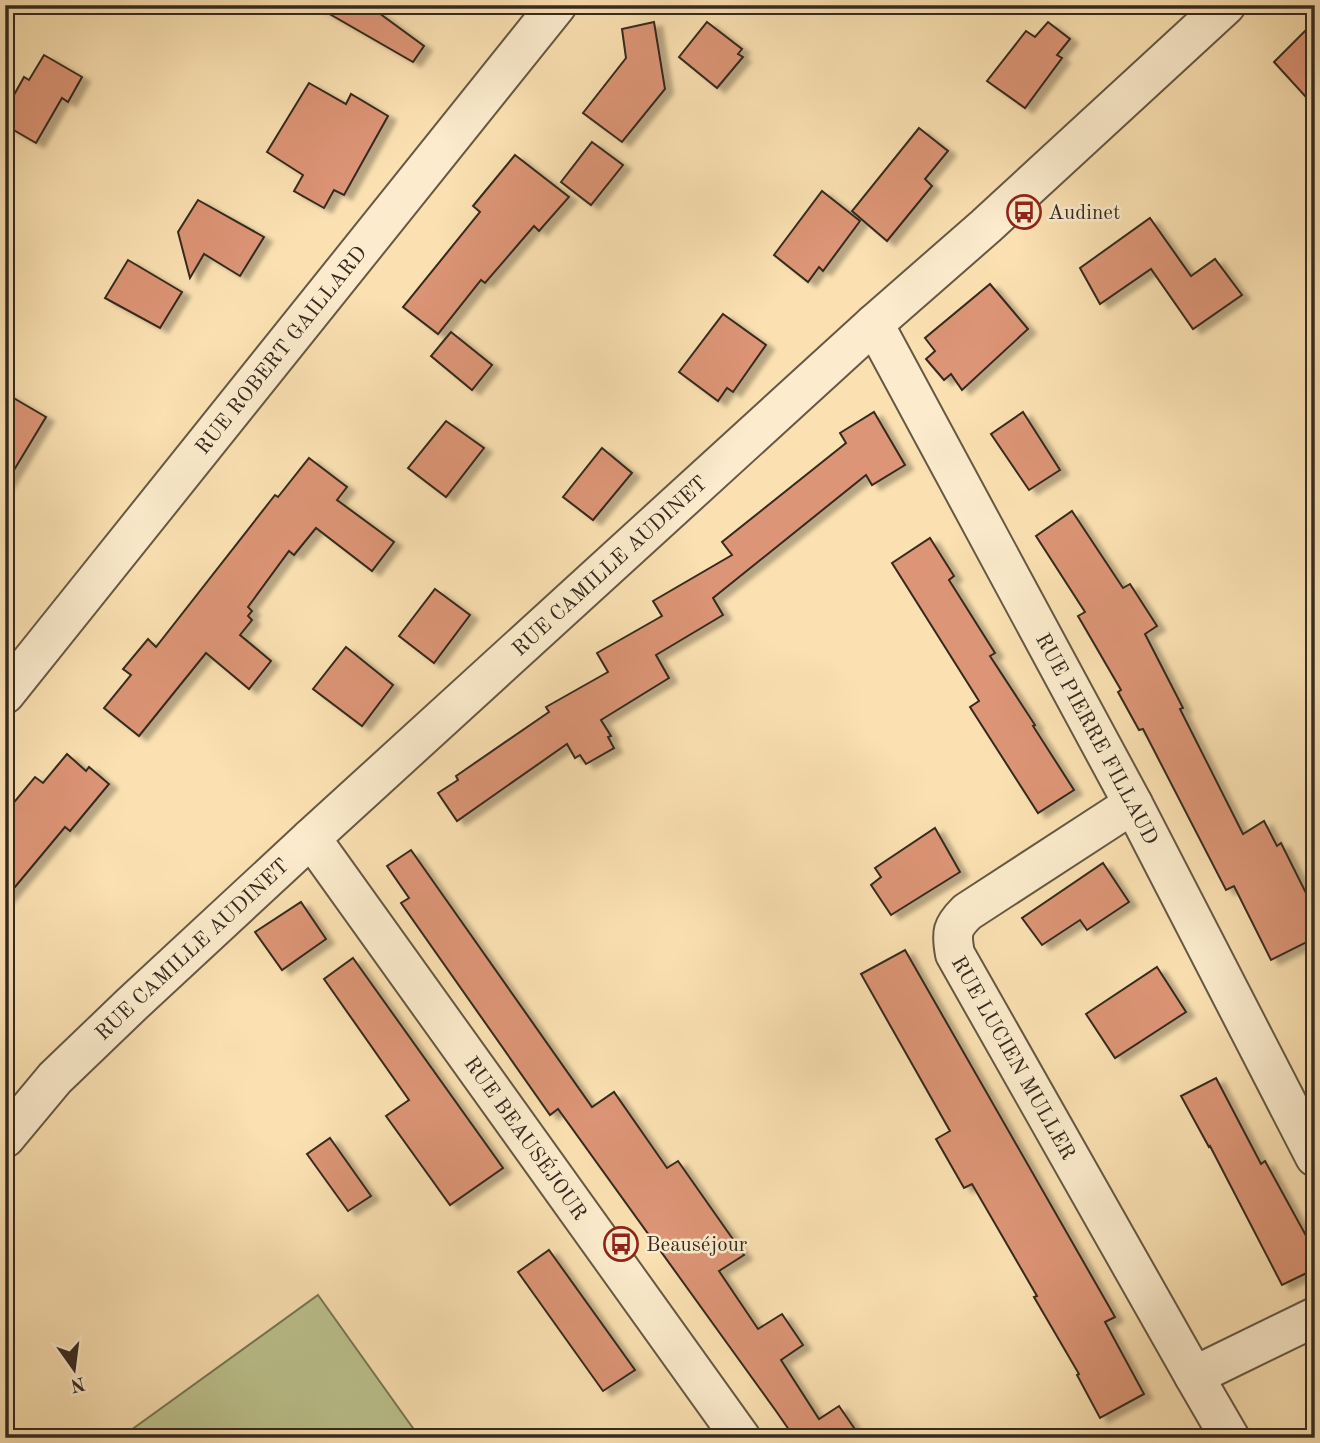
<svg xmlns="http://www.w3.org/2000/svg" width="1320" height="1443" viewBox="0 0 1320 1443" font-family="'Old Standard TT',serif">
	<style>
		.pitch { fill: #bcc38e; stroke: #787656; stroke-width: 2 }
		.building { fill: #dc9576; stroke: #352a1f; stroke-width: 2; filter: url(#shadow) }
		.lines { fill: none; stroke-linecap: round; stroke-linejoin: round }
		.minor-casing { stroke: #665844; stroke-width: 42 }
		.minor { stroke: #fceccd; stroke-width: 38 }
		.labels { text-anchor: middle; stroke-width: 5; stroke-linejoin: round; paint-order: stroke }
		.poi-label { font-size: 21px; fill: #352a1f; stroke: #fceccd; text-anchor: start }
		.street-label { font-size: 21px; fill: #352a1f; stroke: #fceccd }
	</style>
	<defs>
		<filter id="shadow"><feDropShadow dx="8" dy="4.5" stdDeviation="2" flood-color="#0004"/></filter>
	</defs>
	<rect width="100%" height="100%" fill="#fbe1b2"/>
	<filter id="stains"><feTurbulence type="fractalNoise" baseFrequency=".00286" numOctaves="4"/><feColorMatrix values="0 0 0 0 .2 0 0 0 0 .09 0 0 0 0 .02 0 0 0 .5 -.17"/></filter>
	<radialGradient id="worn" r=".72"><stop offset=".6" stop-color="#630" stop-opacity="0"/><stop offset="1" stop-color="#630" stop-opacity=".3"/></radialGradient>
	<!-- pitch -->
	<path class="pitch" d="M318 1295 420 1438H120Z"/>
	<!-- building -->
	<g class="building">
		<path d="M314 5H368L424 46 413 62Z"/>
		<path d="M1315 21V107L1274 62Z"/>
		<path d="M654 22 665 89 622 142 583 113 626 58 622 29Z"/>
		<path d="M707 22 742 49 738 54 743 57 717 88 679 57Z"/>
		<path d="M1048 22 1070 39 1057 55 1062 58 1025 108 987 81 1026 31 1035 37Z"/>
		<path d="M44 55 82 77 68 102 62 98 36 143 5 125V111L24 77 29 80Z"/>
		<path d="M309 83 346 104 351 94 388 116 344 195 334 190 324 208 294 191 303 175 267 152Z"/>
		<path d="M919 128 948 151 925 179 932 186 887 241 852 211Z"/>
		<path d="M592 142 623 165 591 205 561 182Z"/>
		<path d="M515 155 569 197 539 231 534 226 485 283 481 280 438 334 403 307 480 212 473 206Z"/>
		<path d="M822 191 860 221 823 271 819 267 808 282 774 255Z"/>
		<path d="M198 200 264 237 240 276 204 254 190 278 178 232Z"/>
		<path d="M1150 218 1191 276 1215 259 1242 295 1193 329 1151 269 1100 304 1080 268Z"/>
		<path d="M128 260 182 292 160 328 105 298Z"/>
		<path d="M990 284 1028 329 962 390 951 374 944 380 926 359 935 351 925 338Z"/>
		<path d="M723 314 766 345 733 392 727 388 718 401 679 372Z"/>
		<path d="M451 332 492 365 472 390 431 356Z"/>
		<path d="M5 393 46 417 5 485Z"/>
		<path d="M874 412 905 465 872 485 866 475 713 598 723 615 656 655 669 678 601 720 611 736 608 737 614 748 586 764 580 755 575 758 567 744 457 821 438 793 458 780 456 776 549 712 546 707 608 672 597 653 662 616 653 601 732 555 722 542 846 443 840 433Z"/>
		<path d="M1023 412 1060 470 1029 490 991 434Z"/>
		<path d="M446 421 484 448 446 497 408 468Z"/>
		<path d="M602 448 632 473 593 520 563 497Z"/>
		<path d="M309 458 347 487 337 500 394 542 372 571 316 528 294 555 289 551 248 607 252 611 248 616 252 620 240 635 271 661 249 689 206 653 139 736 104 708 131 675 123 669 148 639 156 647 275 495 278 497Z"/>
		<path d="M1072 511 1123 588 1130 584 1157 626 1145 634 1183 708 1180 709 1243 834 1264 821 1277 846 1281 843 1315 911V938L1271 960 1234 886 1226 890 1143 729 1139 730 1118 692 1121 690 1078 616 1085 612 1036 536Z"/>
		<path d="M930 538 954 576 949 580 995 653 990 656 1035 725 1033 726 1074 790 1038 813 970 707 979 701 892 563Z"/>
		<path d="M435 589 470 615 434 663 399 636Z"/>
		<path d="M346 647 393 685 362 726 313 689Z"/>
		<path d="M67 754 86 771 89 767 109 784 70 831 65 827 5 899V813L35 777 43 783Z"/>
		<path d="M935 828 960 872 891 915 871 885 881 877 875 868Z"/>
		<path d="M411 850 592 1107 614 1092 667 1168 678 1161 744 1255 719 1271 758 1329 782 1314 803 1345 781 1360 819 1419 839 1406 861 1438H792L794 1437 776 1411 558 1109 550 1115 401 903 409 898 387 866Z"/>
		<path d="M1103 863 1129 902 1087 930 1080 920 1042 945 1022 918Z"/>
		<path d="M301 902 326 939 282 970 255 932Z"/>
		<path d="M905 950 1115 1317 1105 1322 1144 1394 1100 1418 1077 1375 1079 1374 1034 1297 1037 1296 972 1184 964 1188 936 1139 950 1131 861 974Z"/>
		<path d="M353 958 503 1168 450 1205 386 1116 409 1100 324 979Z"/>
		<path d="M1157 967 1186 1012 1115 1058 1086 1014Z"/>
		<path d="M1216 1078 1261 1164 1265 1161 1315 1252V1269L1282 1285 1210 1146 1209 1147 1181 1096Z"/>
		<path d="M330 1138 371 1196 348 1211 307 1154Z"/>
		<path d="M549 1250 635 1370 603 1391 518 1272Z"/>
	</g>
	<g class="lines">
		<!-- minor casing -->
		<g class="minor-casing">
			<g id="minor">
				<path id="s1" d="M874 324 1133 804 1315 1157"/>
				<path id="s2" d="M5 694 557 5"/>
				<path id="s3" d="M1133 804 967 912C952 927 951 932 955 954L1194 1376 1315 1317"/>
				<path id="s4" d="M311 838 741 1438"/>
				<path id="s5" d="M5 1138 55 1078 131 1005 311 838 874 324 986 226 1226 5"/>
				<path d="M1194 1376 1230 1438"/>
			</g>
		</g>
		<!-- minor -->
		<use href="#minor" class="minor"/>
	</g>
	<!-- icons -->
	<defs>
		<g id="bus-ring" transform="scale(1.75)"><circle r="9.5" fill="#fceccd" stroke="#8f2418" stroke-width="1.5"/><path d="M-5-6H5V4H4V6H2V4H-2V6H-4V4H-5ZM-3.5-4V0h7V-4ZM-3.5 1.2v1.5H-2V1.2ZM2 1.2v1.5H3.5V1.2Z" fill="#8f2418"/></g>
	</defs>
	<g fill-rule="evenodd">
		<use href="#bus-ring" x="1024" y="212"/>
		<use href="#bus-ring" x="621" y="1244"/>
	</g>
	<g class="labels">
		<!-- poi labels -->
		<g class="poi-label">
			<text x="1048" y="219">Audinet</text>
			<text x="646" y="1251">Beauséjour</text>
		</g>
		<!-- street labels -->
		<g class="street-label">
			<text dy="7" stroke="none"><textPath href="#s2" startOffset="441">RUE ROBERT GAILLARD</textPath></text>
			<text dy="7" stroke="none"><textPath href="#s5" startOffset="833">RUE CAMILLE AUDINET</textPath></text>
			<text dy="7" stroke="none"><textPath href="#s1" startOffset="471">RUE PIERRE FILLAUD</textPath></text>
			<text dy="7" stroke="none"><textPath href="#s5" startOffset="266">RUE CAMILLE AUDINET</textPath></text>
			<text dy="7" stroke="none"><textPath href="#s3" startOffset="364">RUE LUCIEN MULLER</textPath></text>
			<text dy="7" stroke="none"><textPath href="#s4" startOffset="369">RUE BEAUSÉJOUR</textPath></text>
		</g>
	</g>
	<!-- margin -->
	<rect width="1320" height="1443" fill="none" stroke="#fbe1b2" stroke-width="28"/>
	<rect x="7" y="7" width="1306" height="1429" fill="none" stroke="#352a1f" stroke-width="3.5"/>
	<rect x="14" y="14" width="1292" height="1415" fill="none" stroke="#352a1f" stroke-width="2"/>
	<!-- north arrow -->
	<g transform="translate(74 1369) rotate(166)" stroke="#fceccd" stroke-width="5" paint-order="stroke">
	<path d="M0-5L12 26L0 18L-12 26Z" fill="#352a1f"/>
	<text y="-10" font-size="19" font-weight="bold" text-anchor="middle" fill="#352a1f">N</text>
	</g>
	<rect width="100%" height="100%" filter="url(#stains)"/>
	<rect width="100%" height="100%" fill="url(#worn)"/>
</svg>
